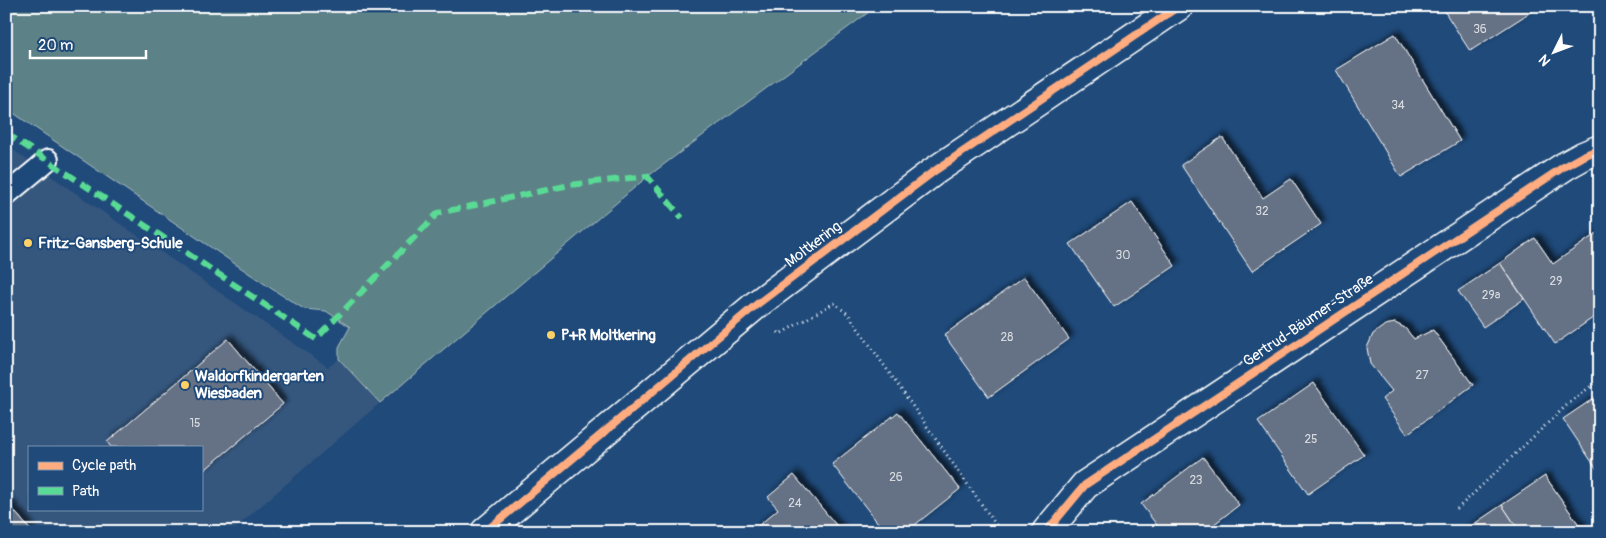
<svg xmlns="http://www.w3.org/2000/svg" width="1606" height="538" viewBox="0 0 1606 538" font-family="Pangolin,sans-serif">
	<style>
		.built { fill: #34567d; fill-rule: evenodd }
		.green { fill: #5c8186; stroke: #aec0c2 }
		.building { fill: #657184; stroke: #fff; filter: url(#shadow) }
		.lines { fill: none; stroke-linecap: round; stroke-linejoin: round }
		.service-casing { stroke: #fff; stroke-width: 24 }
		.minor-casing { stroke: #fff; stroke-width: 31 }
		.tertiary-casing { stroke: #fff; stroke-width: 31 }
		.path { stroke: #fff; stroke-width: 3; stroke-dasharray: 1 4; stroke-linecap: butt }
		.service { stroke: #1f4a7a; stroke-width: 20 }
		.minor { stroke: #1f4a7a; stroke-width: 28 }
		.tertiary { stroke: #1f4a7a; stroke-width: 28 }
		.quiet { stroke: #5adb95; stroke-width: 6; stroke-dasharray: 12 6; stroke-linecap: butt }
		.cycleway-casing { stroke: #1f4a7a; stroke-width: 11 }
		.cycleway { stroke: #ffac80; stroke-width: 8 }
		.poi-dot { fill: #ffd166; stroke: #1f4a7a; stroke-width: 2 }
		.labels { text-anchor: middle; stroke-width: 4; stroke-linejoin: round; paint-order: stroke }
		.number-label { font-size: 12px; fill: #d8dce0 }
		.poi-label { font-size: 15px; font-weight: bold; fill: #fff; stroke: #1f4a7a; text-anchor: start }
		.street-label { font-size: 15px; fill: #fff; stroke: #1f4a7a }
	</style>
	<defs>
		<filter id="shadow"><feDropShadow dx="4.5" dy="-4.5" stdDeviation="2.5" flood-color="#0009"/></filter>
	</defs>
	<rect width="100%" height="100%" fill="#1f4a7a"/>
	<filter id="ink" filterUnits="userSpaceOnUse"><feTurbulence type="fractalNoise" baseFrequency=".02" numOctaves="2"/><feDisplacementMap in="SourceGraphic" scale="10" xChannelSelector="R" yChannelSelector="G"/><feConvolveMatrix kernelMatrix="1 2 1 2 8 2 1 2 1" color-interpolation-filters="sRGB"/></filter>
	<g filter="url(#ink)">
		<!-- built -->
		<path class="built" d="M6 145 328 367 339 359 380 403 231 532H6ZM29 447H201V509H29Z"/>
		<!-- green -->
		<path class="green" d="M6 6H877L647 177 380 403 339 359V347L350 327 326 311 304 309 272 289 6 108Z"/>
		<!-- building -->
		<g class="building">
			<path d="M1441 6H1540L1470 51Z"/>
			<path d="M1395 34 1460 141 1401 177 1336 70Z"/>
			<path d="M1222 137 1263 198 1291 179 1321 224 1252 271 1181 165Z"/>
			<path d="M1132 202 1175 266 1114 307 1070 244Z"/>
			<path d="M1597 233 1600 237V313L1555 344 1500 263 1535 238 1553 264Z"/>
			<path d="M1500 263 1524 299 1483 327 1458 291Z"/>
			<path d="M1024 277 1069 339 989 397 944 335Z"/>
			<path d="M1395 323 1405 328 1414 339 1433 330 1473 385 1407 434 1382 399 1392 391 1370 364 1367 348 1373 334 1385 325Z"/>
			<path d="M228 339 283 404 201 473V447H111L107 442Z"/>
			<path d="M1314 383 1364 455 1308 494 1258 422Z"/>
			<path d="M1600 394V474L1563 419Z"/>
			<path d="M898 412 960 489 906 532H885L832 464Z"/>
			<path d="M1203 457 1239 505 1204 532H1162L1141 504Z"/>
			<path d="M794 475 842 532H751L778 509 768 497Z"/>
			<path d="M1545 476 1584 532H1520L1502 505Z"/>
			<path d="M6 501 32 532H6Z"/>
			<path d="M1502 505 1520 532H1462Z"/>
		</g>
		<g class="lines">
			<!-- service casing -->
			<g class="service-casing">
				<path id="service" d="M6 195 48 160"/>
			</g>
			<!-- minor casing -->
			<g class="minor-casing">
				<path id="minor" d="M1046 532 1085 485 1565 166 1583 156 1600 149"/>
			</g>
			<!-- tertiary casing -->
			<g class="tertiary-casing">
				<path id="tertiary" d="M485 532 756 305 933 172 1179 6"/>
			</g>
			<!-- path -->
			<g class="path">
				<path d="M778 332 780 334 834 303 848 314 1001 532"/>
				<path d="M1457 509 1568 404 1600 379"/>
			</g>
			<!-- service -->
			<use href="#service" class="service"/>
			<!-- minor -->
			<use href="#minor" class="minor"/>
			<!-- tertiary -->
			<use href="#tertiary" class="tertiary"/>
			<!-- quiet -->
			<path class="quiet" d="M6 133 316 339 438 213 570 185 647 176 682 218"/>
			<!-- cycleway casing -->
			<g class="cycleway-casing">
				<g id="cycleway">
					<path d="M485 532 756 305 933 172 1179 6"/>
					<path d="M1046 532 1085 485 1565 166 1583 156 1600 149"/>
				</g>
			</g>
			<!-- cycleway -->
			<use href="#cycleway" class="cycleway"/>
		</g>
	</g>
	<!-- markers -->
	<g class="poi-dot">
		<circle cx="28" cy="243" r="5"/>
		<circle cx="551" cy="335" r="5"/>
		<circle cx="185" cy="385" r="5"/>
	</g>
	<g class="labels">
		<!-- number labels -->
		<g class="number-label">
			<text x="1480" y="33">36</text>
			<text x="1398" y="109">34</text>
			<text x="1262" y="215">32</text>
			<text x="1123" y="259">30</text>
			<text x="1556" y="285">29</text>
			<text x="1491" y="299">29a</text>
			<text x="1007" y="341">28</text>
			<text x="1422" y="379">27</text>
			<text x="195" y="427">15</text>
			<text x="1311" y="443">25</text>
			<text x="896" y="481">26</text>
			<text x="1196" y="484">23</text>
			<text x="795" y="507">24</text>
		</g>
		<!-- poi labels -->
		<g class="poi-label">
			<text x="38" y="248">Fritz-Gansberg-Schule</text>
			<text x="561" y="340">P+R Moltkering</text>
			<text x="195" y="381">Waldorfkindergarten<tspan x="195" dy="17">Wiesbaden</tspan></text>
		</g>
		<!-- street labels -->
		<g class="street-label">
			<text transform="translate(813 244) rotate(-37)" y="5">Moltkering</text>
			<text transform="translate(1308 320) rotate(-34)" y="5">Gertrud-Bäumer-Straße</text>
		</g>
	</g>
	<!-- margin -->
	<rect width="1606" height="538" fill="none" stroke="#1f4a7a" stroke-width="25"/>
	<rect x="12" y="12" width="1581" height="513" fill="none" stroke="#fff" stroke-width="2" filter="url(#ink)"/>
	<!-- legend -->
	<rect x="28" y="446" width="175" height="65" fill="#1f4a7a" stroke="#7992af"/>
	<rect x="38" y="462" width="25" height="8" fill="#ffac80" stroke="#7992af"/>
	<text x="72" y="470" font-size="15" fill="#ffffff">Cycle path</text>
	<rect x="38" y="487" width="25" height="8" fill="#5adb95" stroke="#7992af"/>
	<text x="72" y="496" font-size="15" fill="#ffffff">Path</text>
	<!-- north arrow -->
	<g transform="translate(1554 52) rotate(228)" stroke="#1f4a7a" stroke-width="4" paint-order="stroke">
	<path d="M0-4L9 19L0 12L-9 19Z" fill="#ffffff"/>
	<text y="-8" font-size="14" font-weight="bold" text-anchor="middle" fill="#ffffff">N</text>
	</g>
	<!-- scale -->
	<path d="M30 50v8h116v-8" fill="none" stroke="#ffffff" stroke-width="2.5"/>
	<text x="38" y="50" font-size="15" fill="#ffffff" stroke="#1f4a7a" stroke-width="4" paint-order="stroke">20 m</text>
</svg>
